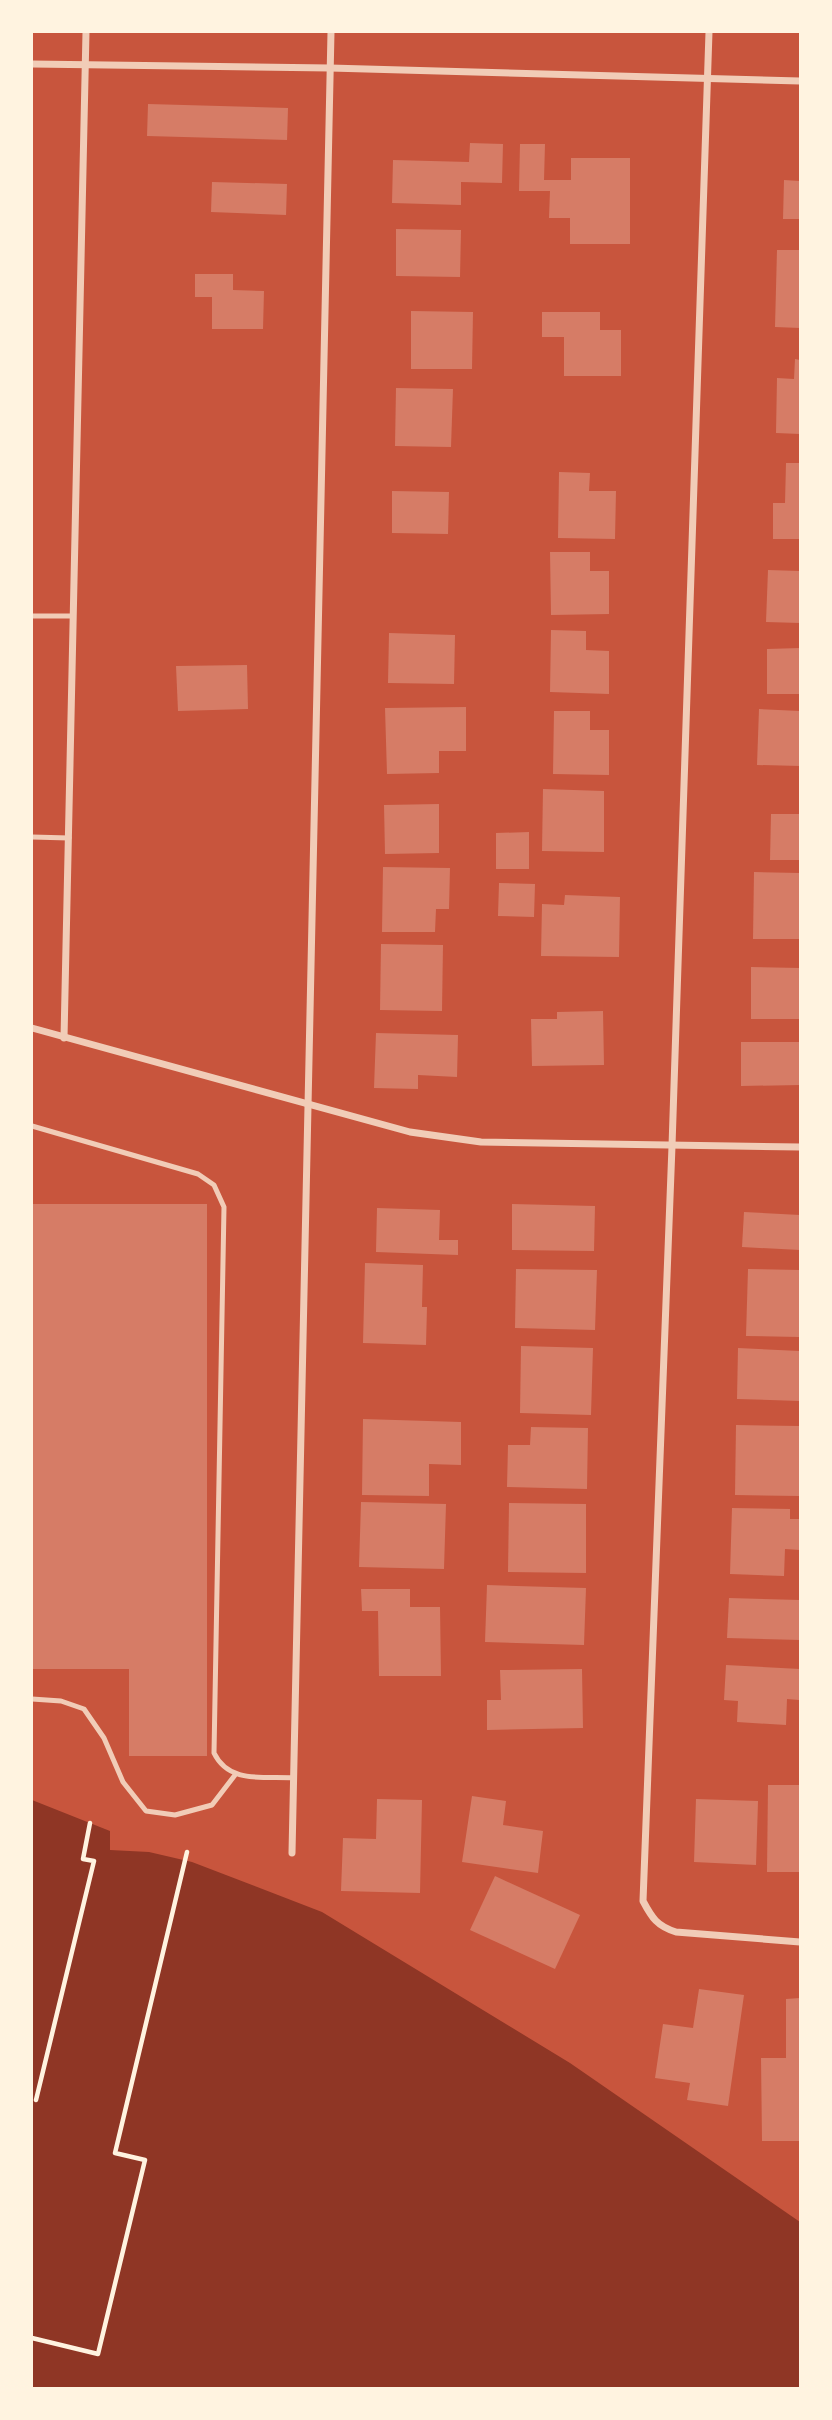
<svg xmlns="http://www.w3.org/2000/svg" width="832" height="2420" viewBox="0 0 832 2420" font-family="'Fira Sans',sans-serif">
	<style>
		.water { fill: #8f3625 }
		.building { fill: #d67c66 }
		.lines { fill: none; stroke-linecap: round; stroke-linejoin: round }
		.path { stroke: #fff3e0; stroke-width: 4.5 }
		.service { stroke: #f1ccb7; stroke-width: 5 }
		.minor { stroke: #f1ccb7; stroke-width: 7 }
	</style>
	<rect width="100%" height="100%" fill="#c8553d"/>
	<!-- water -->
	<path class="water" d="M32 1800 110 1831V1850L149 1852 192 1862 322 1912 570 2063 800 2222V2388H32Z"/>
	<!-- building -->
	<g class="building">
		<path d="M148 104 288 108 287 140 147 136Z"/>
		<path d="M470 143 503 144 502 183 461 182V205L392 203 393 160 469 162Z"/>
		<path d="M520 144H545L544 180H571V158H630V244H570V218H549L550 191H519Z"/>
		<path d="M784 180 800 181V219H783Z"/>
		<path d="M212 182 287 184 286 215 211 212Z"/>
		<path d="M396 229 461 230 460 277 396 276Z"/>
		<path d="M777 250H800V328L775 327Z"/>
		<path d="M195 274H233V290L264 291 263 329H212V297H195Z"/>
		<path d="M411 311 473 312 472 369H411Z"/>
		<path d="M542 312H600V330H621V376H564V337H542Z"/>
		<path d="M795 359 800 360V434L776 433 777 378 794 379Z"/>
		<path d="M396 388 453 389 451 447 395 446Z"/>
		<path d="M786 463H800V539H773V503H785Z"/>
		<path d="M559 472 590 473 589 491H616L615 539 558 538Z"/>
		<path d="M392 491 449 492 448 534 392 533Z"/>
		<path d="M550 552H590V571H609V614L551 615Z"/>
		<path d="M768 570 800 571V623L766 622Z"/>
		<path d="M551 630 586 631V650L609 651V694L550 692Z"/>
		<path d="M389 633 455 635 454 684 388 683Z"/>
		<path d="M800 648V694H767V649Z"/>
		<path d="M247 665 248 709 178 711 176 666Z"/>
		<path d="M466 707V751H439V773L387 774 385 708Z"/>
		<path d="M759 709 800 711V766L757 765Z"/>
		<path d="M554 711H590V730H609V775L553 774Z"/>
		<path d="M543 789 604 791V852L542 851Z"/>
		<path d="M439 804V853L385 854 384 805Z"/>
		<path d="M771 814H800V860H770Z"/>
		<path d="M529 832V869H496V833Z"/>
		<path d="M383 867 450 868 449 909H436L435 932H382Z"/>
		<path d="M754 872 800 873V939H753Z"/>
		<path d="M499 883 535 884 534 917 498 916Z"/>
		<path d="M565 895 620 897 619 957 541 956 542 904 564 905Z"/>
		<path d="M381 944 443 945 442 1011 380 1010Z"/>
		<path d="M751 967 800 968V1019H751Z"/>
		<path d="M603 1011 604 1065 532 1066 531 1019H557V1012Z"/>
		<path d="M376 1033 458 1035 457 1077 418 1075V1089L374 1088Z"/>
		<path d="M741 1042H800V1085L741 1086Z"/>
		<path d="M32 1204H207V1756H129V1669H32Z"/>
		<path d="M512 1204 595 1206 594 1251 512 1250Z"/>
		<path d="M377 1208 440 1210 439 1240H458V1255L376 1252Z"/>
		<path d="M744 1212 800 1215V1250L742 1247Z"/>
		<path d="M365 1263 423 1265 422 1307H427L426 1345 363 1343Z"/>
		<path d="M516 1269 597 1270 595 1330 515 1328Z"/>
		<path d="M748 1269 800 1270 799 1337 746 1336Z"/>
		<path d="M521 1346 593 1348 591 1415 520 1413Z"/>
		<path d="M738 1348 800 1351V1401L737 1399Z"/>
		<path d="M363 1419 461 1422V1465L429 1464V1496L362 1495Z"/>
		<path d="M736 1425 800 1426V1496L735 1495Z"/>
		<path d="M531 1427 588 1428 587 1489 507 1487 508 1445H530Z"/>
		<path d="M361 1502 446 1504 444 1569 359 1567Z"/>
		<path d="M509 1503 586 1504V1573L508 1572Z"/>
		<path d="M732 1508 790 1509V1519H800V1550L785 1549 784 1576 730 1574Z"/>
		<path d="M487 1585 586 1588 584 1645 485 1642Z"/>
		<path d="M361 1589H410V1607H440L441 1676H379L378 1611H362Z"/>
		<path d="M729 1598 800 1600V1640L727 1638Z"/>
		<path d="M726 1665 800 1669 799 1700 787 1699 786 1725 737 1722 738 1701 724 1700Z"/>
		<path d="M582 1669 583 1728 487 1730V1700H501L500 1670Z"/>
		<path d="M768 1785H800V1872H767Z"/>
		<path d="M472 1796 506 1801 503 1825 543 1831 538 1873 462 1862Z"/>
		<path d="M377 1799 422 1800 420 1893 341 1891 343 1838 376 1839Z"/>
		<path d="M696 1799 758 1801 756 1865 694 1862Z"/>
		<path d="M495 1876 580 1915 555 1969 470 1930Z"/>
		<path d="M699 1989 744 1995 728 2106 687 2100 690 2083 655 2078 663 2024 693 2028Z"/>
		<path d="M800 1998V2141H762L761 2058H786V1999Z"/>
	</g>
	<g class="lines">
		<!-- path -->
		<g class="path">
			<path d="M36 2100 94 1861 83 1859 90 1823"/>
			<path d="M32 2338 98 2354 145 2160 115 2153 187 1852"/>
		</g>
		<!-- service -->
		<g class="service">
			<path d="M32 616H73"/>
			<path d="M32 837 69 838"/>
			<path d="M32 1126 198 1174 214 1185 224 1207 214 1753C229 1784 263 1776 294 1778"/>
			<path d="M32 1699 61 1701 84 1709 104 1738 123 1782 146 1811 175 1815 212 1805 235 1775"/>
		</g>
		<!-- minor -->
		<g class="minor">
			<path d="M709 32 672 1146 643 1901C652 1918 657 1926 676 1932L800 1942"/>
			<path d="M32 64 330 68 800 81"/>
			<path d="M32 1028 410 1132 481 1142 800 1147"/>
			<path d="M64 1038 86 32"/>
			<path d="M292 1853 331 32"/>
		</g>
	</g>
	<!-- border -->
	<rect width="832" height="2420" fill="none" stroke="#fff3e0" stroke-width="66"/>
</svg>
